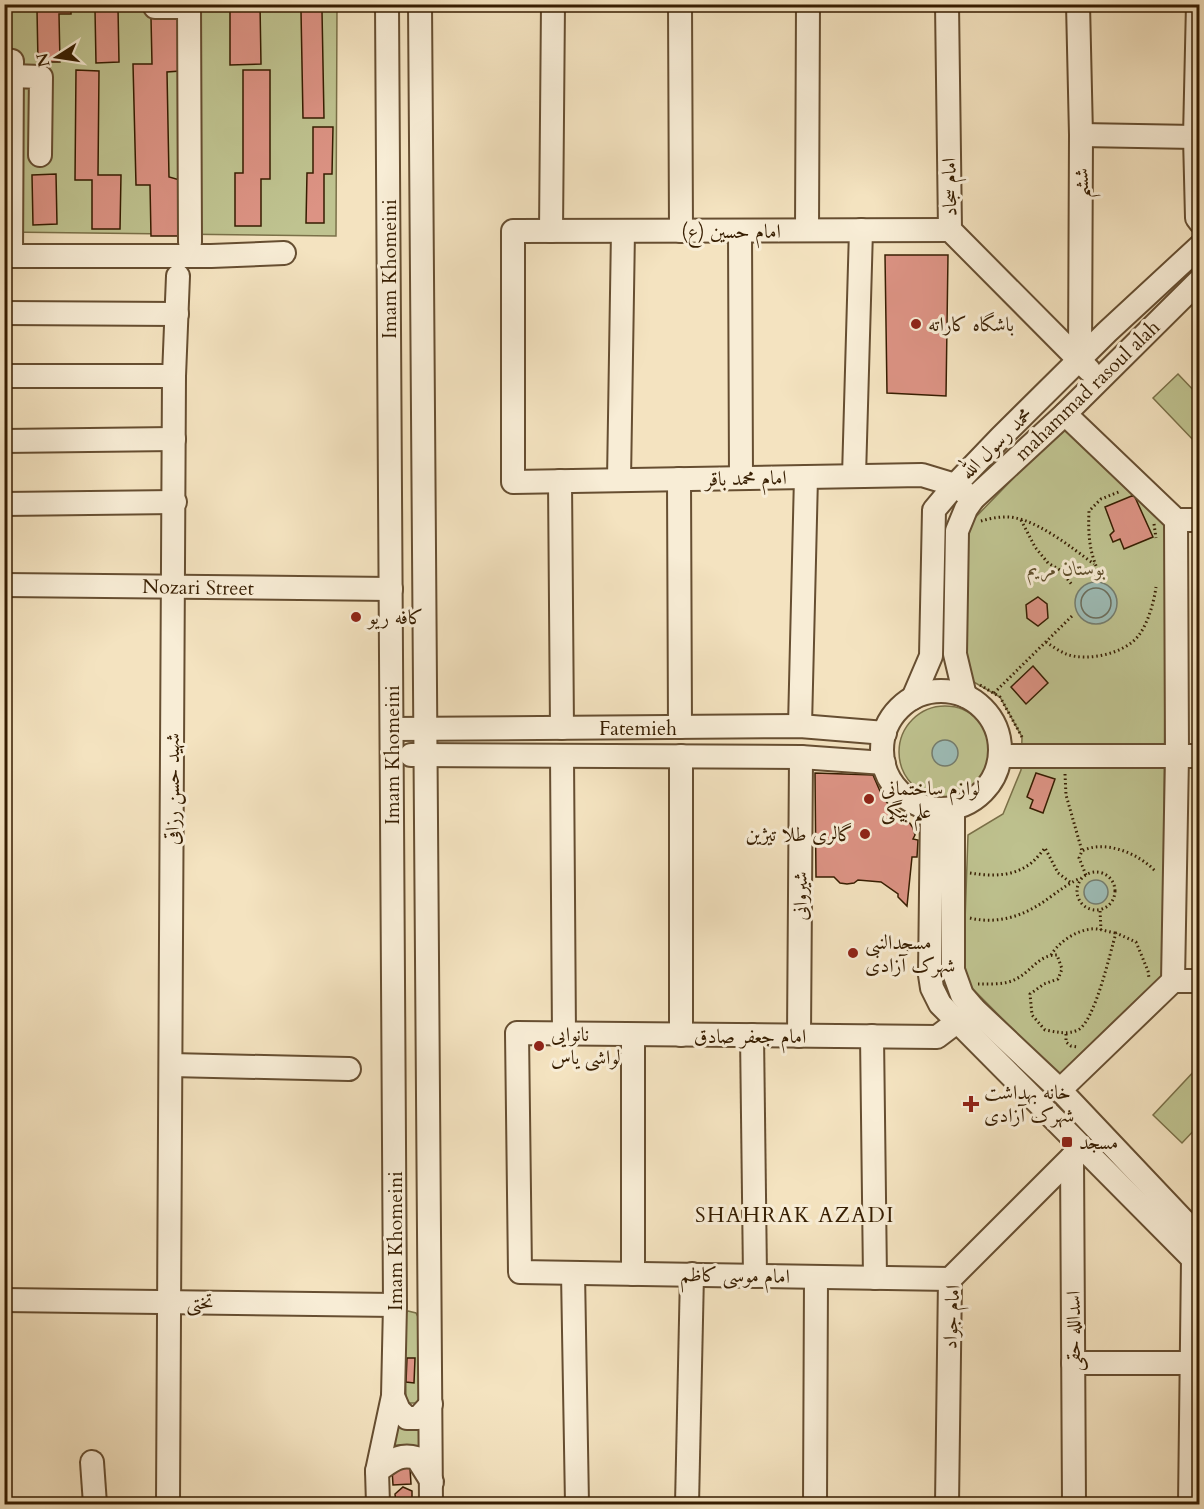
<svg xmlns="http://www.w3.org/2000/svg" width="1204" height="1509" viewBox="0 0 1204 1509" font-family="Cardo,Amiri,serif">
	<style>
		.green { fill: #bfc390; stroke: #7a7048; stroke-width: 1.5 }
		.water { fill: #9dbdb8; stroke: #747d6f; stroke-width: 1.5 }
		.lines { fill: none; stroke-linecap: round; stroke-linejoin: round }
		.shore { stroke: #6a6d5c; stroke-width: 1.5 }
		.building { fill: #dc9384; stroke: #361d01; stroke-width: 1.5 }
		.minor-casing { stroke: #664e31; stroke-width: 26 }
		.path { stroke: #361d01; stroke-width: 3; stroke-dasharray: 1.5 3; stroke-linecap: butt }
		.minor { stroke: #f8edd6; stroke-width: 22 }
		.poi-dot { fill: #8f2418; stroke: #f8edd6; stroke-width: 2 }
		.labels { text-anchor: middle; stroke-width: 6; stroke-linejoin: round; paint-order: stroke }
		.street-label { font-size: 20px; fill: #361d01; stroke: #f8edd6 }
		.poi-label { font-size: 20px; fill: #361d01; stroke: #f8edd6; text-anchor: start }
		.park-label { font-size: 20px; font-style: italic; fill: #5f4f2c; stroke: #f8edd6 }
		.neighbourhood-label { font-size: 21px; letter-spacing: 1.5px; fill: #361d01; stroke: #f8edd6 }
	</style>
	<rect width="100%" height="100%" fill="#f4e3c0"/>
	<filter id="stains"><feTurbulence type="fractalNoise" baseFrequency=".00333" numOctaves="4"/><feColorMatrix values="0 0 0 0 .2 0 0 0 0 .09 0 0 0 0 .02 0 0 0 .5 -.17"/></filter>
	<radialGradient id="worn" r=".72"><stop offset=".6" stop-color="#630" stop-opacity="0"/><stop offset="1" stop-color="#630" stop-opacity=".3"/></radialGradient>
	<!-- green -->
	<g class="green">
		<path d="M5 5H337L336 236 5 232Z"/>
		<path d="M1178 374 1199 396V440L1196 443 1153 398Z"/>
		<path d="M1066 424 1166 526 1163 979 1060 1077 963 979 968 835 1003 814 1021 770 1022 737 1000 697 965 677 966 527Z"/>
		<circle cx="945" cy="752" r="46"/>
		<path d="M1199 1066V1125L1182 1143 1153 1115Z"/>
		<path d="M408 1311 416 1313 418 1317 419 1400 415 1403H407L406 1398 404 1315Z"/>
		<path d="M393 1410 419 1422 424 1447C411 1449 403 1441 390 1447Z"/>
	</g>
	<!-- water -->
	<g class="water">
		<circle cx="1096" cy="603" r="21"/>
		<circle cx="945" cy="753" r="13"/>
		<circle cx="1096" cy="892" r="12"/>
	</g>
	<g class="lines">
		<!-- shore -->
		<circle class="shore" cx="1096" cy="603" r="15"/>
	</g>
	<!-- building -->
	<g class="building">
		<path d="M45 4H71V14H59L60 62H38L37 10H45Z"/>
		<path d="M106 4H127V8H118L119 62 96 63 95 10H106Z"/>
		<path d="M230 4H260L261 64 230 65Z"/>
		<path d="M301 11H322L324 118H303Z"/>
		<path d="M179 17 180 71 167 72 169 177 180 180 181 236H151L150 185H136L133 64H152L151 18Z"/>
		<path d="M76 70 99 71 98 175H121L120 229H92V180H75Z"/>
		<path d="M243 70H270V179H261V226H235V173H243Z"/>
		<path d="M313 127H333L332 174H324V223H306L307 173H313Z"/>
		<path d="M56 174 57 224 33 225 32 175Z"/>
		<path d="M885 255H948L946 396 887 393Z"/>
		<path d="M1134 495 1153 537 1124 549 1120 539 1113 542 1110 535 1114 531 1105 507Z"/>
		<path d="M1038 597 1047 604 1048 618 1038 626 1027 618 1026 605Z"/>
		<path d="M1033 666 1048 683 1026 704 1011 687Z"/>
		<path d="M815 773 873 775 883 798 891 807 900 812 895 819 909 822 913 828 915 835 913 839 918 840 917 857H912L907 906 898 897V894L881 882 858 880 854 883 847 884 840 883 834 877H816Z"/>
		<path d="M1036 773 1055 779 1043 813 1030 808 1033 800 1027 797Z"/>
		<path d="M407 1358H415L414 1383 406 1382Z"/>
		<path d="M410 1468 411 1484 393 1485 392 1469Z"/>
		<path d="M403 1487 412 1491V1503L410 1504H396L395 1494Z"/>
	</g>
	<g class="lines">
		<!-- minor casing -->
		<g class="minor-casing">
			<g id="minor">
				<path d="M155 4V7H189"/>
				<path d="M189 4 190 242"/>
				<path d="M420 4 431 1504"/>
				<path d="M680 4 681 231"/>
				<path d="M947 4 950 230 1089 370"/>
				<path d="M1078 4 1081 135 1080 361"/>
				<path d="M1198 4 1195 137 1197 218 1200 222"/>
				<path d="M4 60 12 61 11 256"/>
				<path d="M12 76 41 77 40 155"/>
				<path d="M1081 135 1195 137"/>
				<path d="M807 230 808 4"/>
				<path d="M950 230 513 231V482L922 475 955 485 973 499"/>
				<path d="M551 231 553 4"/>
				<path d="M740 231 741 478"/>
				<path d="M4 256H211L284 253"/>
				<path d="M4 313 177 314"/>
				<path d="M4 376H174"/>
				<path d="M4 441 174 439"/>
				<path d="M854 476 861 230"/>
				<path d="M679 479 680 727"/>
				<path d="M619 480 623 231"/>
				<path d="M560 481 562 728"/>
				<path d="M4 504 175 502"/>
				<path d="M1176 520H1200"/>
				<path d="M4 585 391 589"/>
				<circle cx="941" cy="750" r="59"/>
				<path d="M965 696 955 654 957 531 966 509 973 499 1065 414 1200 280"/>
				<path d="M913 698 931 656 934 510 955 485 1000 438 1107 332 1200 246"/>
				<path d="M800 726 806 477"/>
				<path d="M392 729 800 726 885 733"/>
				<path d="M411 755 801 757 884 763"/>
				<path d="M681 756V1035"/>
				<path d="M1001 756H1200"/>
				<path d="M562 757 564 1035"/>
				<path d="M932 809 930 975 932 988 940 1004 1200 1266"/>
				<path d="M953 809V970L962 995 974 1009 1060 1090 1200 1238"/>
				<path d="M1173 981H1200"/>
				<path d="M752 1035 755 1276"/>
				<path d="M799 1036 801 757"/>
				<path d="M872 1036 875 1278"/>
				<path d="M171 1065 349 1069"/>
				<path d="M1060 1090 1173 981 1177 756 1176 520 1065 414"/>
				<path d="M1072 1157 1074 1504"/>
				<path d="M573 1273 577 1504"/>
				<path d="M633 1274V1035"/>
				<path d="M950 1279 520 1272 517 1033 937 1037 974 1009"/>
				<path d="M4 1300 395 1305"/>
				<path d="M1073 1363H1192"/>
				<path d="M393 1396 399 1410 407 1418H418L431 1404"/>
				<path d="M92 1462 95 1504"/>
				<path d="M377 1471C392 1461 399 1453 417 1458L432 1482"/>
				<path d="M168 1504 174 376 178 276"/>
				<path d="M378 1504 377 1471 393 1396 395 1305 387 4"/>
				<path d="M687 1504 692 1274"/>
				<path d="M815 1504 816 1277"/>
				<path d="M947 1504 950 1279 1082 1147"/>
				<path d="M1190 1504 1193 1260"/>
			</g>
		</g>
		<!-- path -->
		<g class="path">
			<path d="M1021 520 1035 547 1048 563 1060 570 1073 586"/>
			<path d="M981 521C988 519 996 517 1004 517 1032 515 1072 548 1094 564"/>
			<path d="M1154 524 1156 538"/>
			<path d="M1100 574C1089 554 1088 533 1089 511L1101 499 1121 491"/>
			<path d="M1046 642C1052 646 1059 651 1066 654 1087 662 1125 654 1139 635 1148 623 1154 602 1156 587"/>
			<path d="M980 685 1000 697 1022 737"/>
			<path d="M994 693 1072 616"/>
			<path d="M1065 774 1066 795 1082 851"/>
			<circle cx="1096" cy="891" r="19"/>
			<path d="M970 873C989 876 1010 877 1027 866 1034 862 1040 854 1045 848L1058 873 1070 882"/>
			<path d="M1086 875 1079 858 1082 851C1105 839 1140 854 1156 872"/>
			<path d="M1100 911 1101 930"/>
			<path d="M970 918C999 925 1026 915 1049 898 1060 890 1069 883 1081 878"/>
			<path d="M1051 955C1059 942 1075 931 1091 929 1099 928 1108 932 1116 933"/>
			<path d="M978 984C990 984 1005 985 1016 979 1032 971 1038 955 1057 955L1062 969 1058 979 1044 984 1030 994 1032 1015 1045 1030C1057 1032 1067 1035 1078 1030 1095 1021 1110 953 1116 933L1136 942 1148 971 1149 978"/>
			<path d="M1066 1034V1042L1071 1046 1078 1047"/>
		</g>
		<!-- minor -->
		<use href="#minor" class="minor"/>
	</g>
	<!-- markers -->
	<g class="poi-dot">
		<circle cx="916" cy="324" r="6"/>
		<circle cx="356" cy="617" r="6"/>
		<circle cx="869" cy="799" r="6"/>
		<circle cx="865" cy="834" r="6"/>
		<circle cx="853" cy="953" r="6"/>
		<circle cx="539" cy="1046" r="6"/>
		<path d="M968 1095h6v6h6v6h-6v6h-6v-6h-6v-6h6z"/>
		<rect x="1061" y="1136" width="12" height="12" rx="3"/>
	</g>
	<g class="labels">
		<!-- street labels -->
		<g class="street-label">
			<text transform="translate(1081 183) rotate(-90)" y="7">ششم</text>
			<text transform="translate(949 187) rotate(-91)" y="7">امام سجاد</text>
			<text x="731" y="238">امام حسین (ع)</text>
			<text transform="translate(389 269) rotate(-90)" y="7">Imam Khomeini</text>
			<text transform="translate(1087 390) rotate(-44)" y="7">mahammad rasoul alah</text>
			<text transform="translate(996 443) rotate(-45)" y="7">محمد رسول الله</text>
			<text transform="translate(746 478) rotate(-1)" y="7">امام محمد باقر</text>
			<text transform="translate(198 587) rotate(1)" y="7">Nozari Street</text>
			<text x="638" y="735">Fatemieh</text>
			<text transform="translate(392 755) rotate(-90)" y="7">Imam Khomeini</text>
			<text transform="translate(172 789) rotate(-90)" y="7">شهید حسن رزاقی</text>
			<text transform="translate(800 896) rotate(-90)" y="7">شیروانی</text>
			<text x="750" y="1043">امام جعفر صادق</text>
			<text transform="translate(395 1241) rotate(-90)" y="7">Imam Khomeini</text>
			<text transform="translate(735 1275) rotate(1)" y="7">امام موسی کاظم</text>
			<text transform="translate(200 1302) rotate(1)" y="7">تختی</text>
			<text transform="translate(951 1317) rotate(-87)" y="7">امام جواد</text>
			<text transform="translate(1073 1331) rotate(-90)" y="7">اسدالله حقی</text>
		</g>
		<!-- poi labels -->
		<g class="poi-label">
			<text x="928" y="331">باشگاه کاراته</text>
			<text x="368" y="624">کافه ریو</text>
			<text x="881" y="795">لوازم ساختمانی<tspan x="881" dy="23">علم بیگی</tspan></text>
			<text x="853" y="841" text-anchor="end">گالری طلا تیژین</text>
			<text x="865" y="949">مسجدالنبی<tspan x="865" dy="23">شهرک آزادی</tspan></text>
			<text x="551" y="1041">نانوایی<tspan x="551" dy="23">لواشی یاس</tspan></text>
			<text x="984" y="1099">خانه بهداشت<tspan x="984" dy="23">شهرک آزادی</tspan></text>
			<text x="1079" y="1149">مسجد</text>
		</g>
		<!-- park labels -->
		<g class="park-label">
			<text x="1066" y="575">بوستان مریم</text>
		</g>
		<!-- neighbourhood labels -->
		<g class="neighbourhood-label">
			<text x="795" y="1222">SHAHRAK AZADI</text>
		</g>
	</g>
	<!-- margin -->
	<rect width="1204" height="1509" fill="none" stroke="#f4e3c0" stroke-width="24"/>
	<rect x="6" y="6" width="1192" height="1497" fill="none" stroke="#361d01" stroke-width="3"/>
	<rect x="12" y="12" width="1180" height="1485" fill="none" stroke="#361d01" stroke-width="1.5"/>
	<!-- north arrow -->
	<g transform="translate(57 57) rotate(258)" stroke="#f8edd6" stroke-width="4.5" paint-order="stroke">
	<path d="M0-4.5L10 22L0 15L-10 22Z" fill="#361d01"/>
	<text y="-9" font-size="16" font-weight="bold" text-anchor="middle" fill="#361d01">N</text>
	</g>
	<rect width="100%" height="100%" filter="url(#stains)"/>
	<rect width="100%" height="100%" fill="url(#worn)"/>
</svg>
